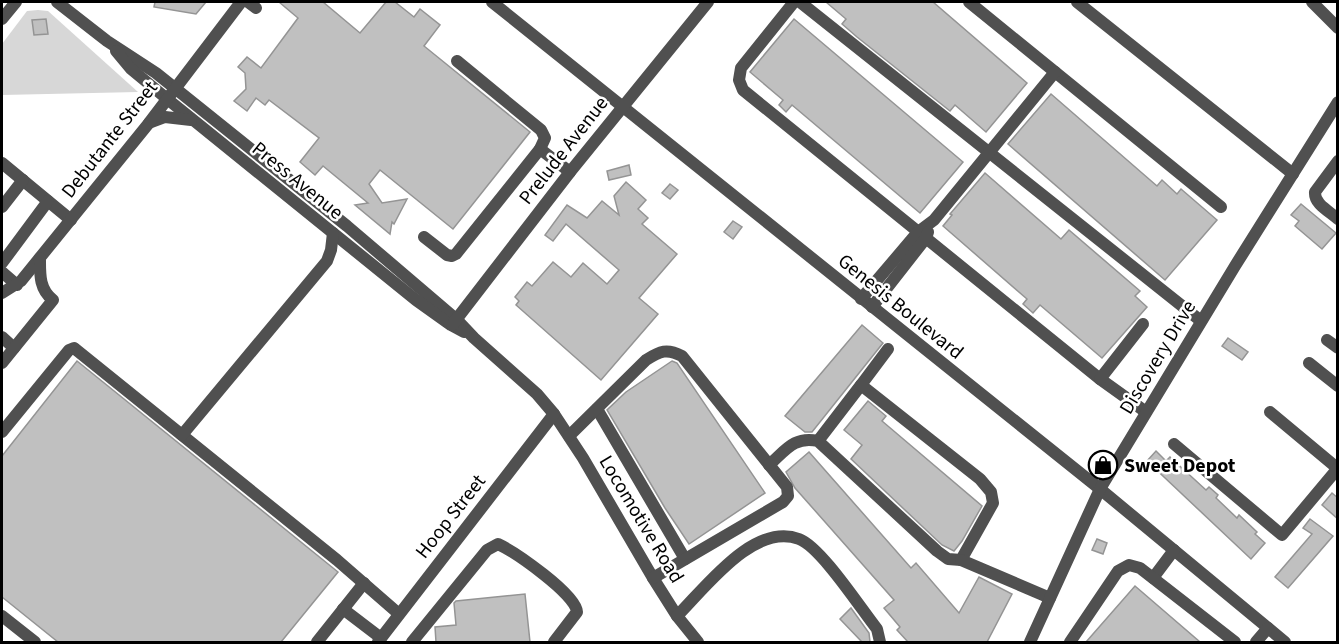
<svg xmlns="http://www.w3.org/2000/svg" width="1339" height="644" viewBox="0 0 1339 644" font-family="'Source Sans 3',sans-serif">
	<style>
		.green { fill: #d7d7d7 }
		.building { fill: #c0c0c0; stroke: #949494; stroke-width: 1.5 }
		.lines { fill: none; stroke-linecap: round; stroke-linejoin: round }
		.minor { stroke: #505050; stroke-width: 12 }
		.labels { text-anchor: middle; stroke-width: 5; stroke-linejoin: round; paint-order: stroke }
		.street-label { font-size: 20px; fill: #000; stroke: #fff }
		.poi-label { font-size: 20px; font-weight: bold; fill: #000; stroke: #fff; text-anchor: start }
	</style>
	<rect width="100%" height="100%" fill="#fff"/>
	<!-- green -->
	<path class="green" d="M38 10 48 11 138 92 2 95V44L27 11Z"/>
	<!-- building -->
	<g class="building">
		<path d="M155 2H206L196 14 154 7Z"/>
		<path d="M279 2H323L360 33 386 2H395L414 17 420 9 440 25 424 46 530 132 453 229 380 170 369 184 382 203 407 199 394 224 392 222 390 234 355 205 368 203 323 166 315 175 300 162 319 138 269 100 265 105 256 98 247 111 234 101 246 89 245 73 238 67 247 57 261 68 298 18Z"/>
		<path d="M826 2H933L1027 83 986 132 955 105 950 111 857 37 842 24 846 19Z"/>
		<path d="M46 19 48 34 34 35 32 20Z"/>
		<path d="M794 19 963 162 920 213 792 105 786 112 779 105 783 100 750 72Z"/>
		<path d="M1051 94 1157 186 1162 180 1177 194 1181 189 1217 220 1165 280 1008 144Z"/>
		<path d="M629 165 631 175 609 180 607 171Z"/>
		<path d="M985 173 1061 239 1069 230 1140 291 1135 296 1147 307 1102 358 1040 305 1033 313 1023 304 1027 299 943 226 952 215 950 214Z"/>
		<path d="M626 182 646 200 638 209 648 218 642 224 677 254 639 298 658 314 601 380 516 305 519 301 515 297 527 282 532 286 553 262 571 277 583 263 607 284 619 270 566 224 553 241 545 235 567 205 587 218 602 201 619 215 614 196Z"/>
		<path d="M670 184 678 190 670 199 662 193Z"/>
		<path d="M1301 204 1336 233 1322 249 1295 226 1299 221 1291 215Z"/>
		<path d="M733 221 742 227 733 239 724 232Z"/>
		<path d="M862 325 883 343 812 432H805L785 416Z"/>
		<path d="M1228 338 1248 352 1242 360 1222 346Z"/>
		<path d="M77 361 338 572 281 642H58L2 597V456Z"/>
		<path d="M672 361 677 363 765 493 689 544 665 508 607 410 626 392Z"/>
		<path d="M868 401 886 416 882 421 982 506 962 541 954 551 942 545 851 459 862 445 844 430Z"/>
		<path d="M1156 451 1166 461 1170 457 1206 490 1209 487 1218 495 1216 498 1237 518 1239 515 1257 532 1255 534 1265 543 1251 559 1147 461Z"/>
		<path d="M809 452 911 568 916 563 959 613 979 577 1012 594 987 642H908L897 630 900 627 884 608 894 600 795 488 786 472Z"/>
		<path d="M1332 493 1338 498V519L1322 505Z"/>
		<path d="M1310 519 1333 536 1288 588 1275 577 1312 534 1303 528Z"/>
		<path d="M1097 539 1107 543 1103 554 1092 550Z"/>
		<path d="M1135 586 1200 642H1086Z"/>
		<path d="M525 594 530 642H436L435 627 456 625 454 603 456 601Z"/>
		<path d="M851 608 869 633 870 642H862L840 619Z"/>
	</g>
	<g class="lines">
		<!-- minor -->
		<g class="minor">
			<path d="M57 2 107 41 156 73 347 226 456 319 474 338 537 394 554 414 583 458 653 578 677 616 698 642"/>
			<path d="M248 2 256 8"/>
			<path d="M492 2 1100 489 1285 642"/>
			<path d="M794 2 741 68 739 80 743 90 1100 379 1146 412"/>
			<path d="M800 2 1201 321"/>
			<path d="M969 2 1221 207"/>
			<path d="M1077 2 1293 174"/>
			<path d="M1312 2 1338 28"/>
			<path d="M2 19 16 2"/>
			<path d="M116 51 131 69 166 98 416 300 451 325 464 332"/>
			<path d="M457 61 541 130 545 138 540 149"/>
			<path d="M149 123 165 117 191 120"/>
			<path d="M1338 161 1315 192C1314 204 1329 211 1338 219"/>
			<path d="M2 163 71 220"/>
			<path d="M2 207 23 180"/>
			<path d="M424 237 447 255 452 256 456 254 540 149 570 172"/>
			<path d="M2 263 48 201"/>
			<path d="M2 272 17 285"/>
			<path d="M2 293 21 281 149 123 241 2"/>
			<path d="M861 299 918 232 934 220 1055 72"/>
			<path d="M872 307 926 238 928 232"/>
			<path d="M452 325 570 172 708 2"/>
			<path d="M2 337 14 348"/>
			<path d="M1327 340 1338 348"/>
			<path d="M2 363 53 300C39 289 40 274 40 258"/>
			<path d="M1309 363 1338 386"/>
			<path d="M1100 379 1143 324"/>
			<path d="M597 409 685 559"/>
			<path d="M1270 412 1337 468"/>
			<path d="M2 432 69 350 74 348 337 560 399 614"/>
			<path d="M182 435 327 261 331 250 333 233"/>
			<path d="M569 436 646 360C660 351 667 348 682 356L787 487 788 496 783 502 653 578"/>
			<path d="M818 441 861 385"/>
			<path d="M1174 444 1282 535 1338 468"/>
			<path d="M769 465C786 450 794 436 818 441L937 551 948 559 961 560 993 503 991 492 980 479 861 385 888 349"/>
			<path d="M961 560 1050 598"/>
			<path d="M1153 578 1174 550"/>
			<path d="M343 609 381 638"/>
			<path d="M2 616 35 642"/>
			<path d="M677 616C706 587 754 522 799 539 821 547 861 609 877 629L880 642"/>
			<path d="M317 642 364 583"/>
			<path d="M378 642 554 414"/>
			<path d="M412 642 487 550 498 544C515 552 576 594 577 612L554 642"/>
			<path d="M1030 642 1100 489 1235 266 1338 102"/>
			<path d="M1070 642 1118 571 1129 565 1140 568 1235 642"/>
			<path d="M1256 642 1268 628"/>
		</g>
	</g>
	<!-- icons -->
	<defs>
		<g id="shop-ring" transform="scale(1.5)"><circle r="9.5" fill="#fff" stroke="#000" stroke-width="1.5"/><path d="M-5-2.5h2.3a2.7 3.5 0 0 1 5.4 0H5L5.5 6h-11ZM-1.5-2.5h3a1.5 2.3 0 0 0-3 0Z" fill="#000"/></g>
	</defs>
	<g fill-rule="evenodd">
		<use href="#shop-ring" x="1103" y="465"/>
	</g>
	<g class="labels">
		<!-- street labels -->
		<g class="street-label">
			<text transform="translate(109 139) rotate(-52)" y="7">Debutante Street</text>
			<text transform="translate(563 150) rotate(-52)" y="7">Prelude Avenue</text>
			<text transform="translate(298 180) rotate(39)" y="7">Press Avenue</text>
			<text transform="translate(901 306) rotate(39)" y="7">Genesis Boulevard</text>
			<text transform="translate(1157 357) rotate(-59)" y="7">Discovery Drive</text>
			<text transform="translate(450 516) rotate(-52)" y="7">Hoop Street</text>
			<text transform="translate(642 519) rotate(59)" y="7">Locomotive Road</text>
		</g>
		<!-- poi labels -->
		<g class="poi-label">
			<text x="1124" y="472">Sweet Depot</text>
		</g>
	</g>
	<!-- border -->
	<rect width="1339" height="644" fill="none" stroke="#000000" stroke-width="6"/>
</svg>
